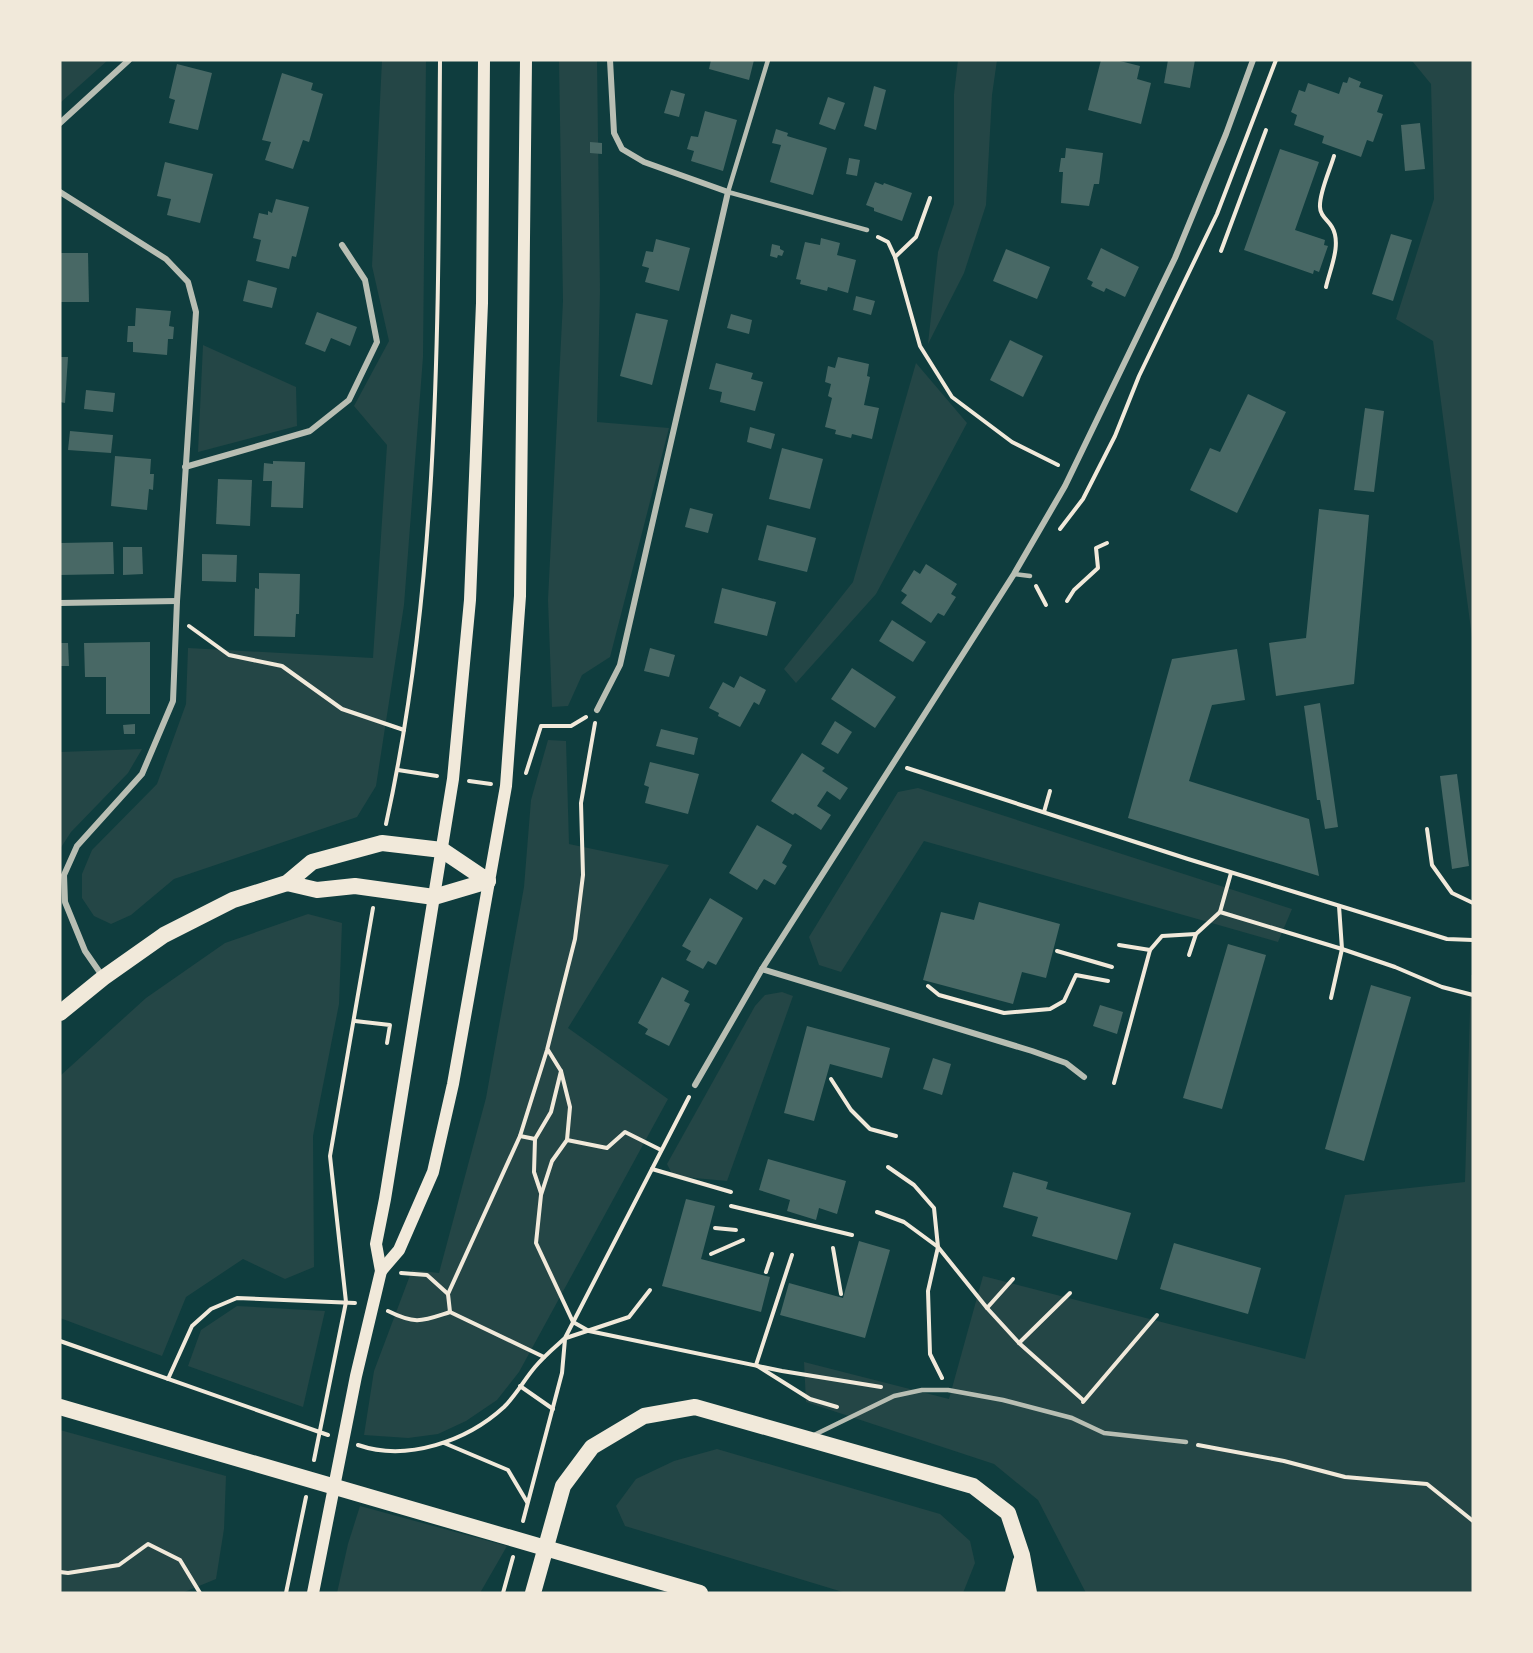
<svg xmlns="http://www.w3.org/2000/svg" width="1533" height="1653" viewBox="0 0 1533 1653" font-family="'Asap Condensed',sans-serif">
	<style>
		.green { fill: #244646 }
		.building { fill: #486865 }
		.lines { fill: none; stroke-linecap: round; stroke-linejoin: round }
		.path { stroke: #f1e9da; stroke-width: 4 }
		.service { stroke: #b8beb3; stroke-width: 4.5 }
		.minor { stroke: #b8beb3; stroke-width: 6 }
		.secondary { stroke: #f1e9da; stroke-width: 12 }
		.trunk { stroke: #f1e9da; stroke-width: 16 }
	</style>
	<rect width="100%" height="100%" fill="#0f3d3e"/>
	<!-- green -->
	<g class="green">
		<path d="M60 60H108L60 103Z"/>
		<path d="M382 60H426L423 357 404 605 376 786 357 817 174 879 131 915 111 924 94 916 82 898V874L92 850 157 784 186 704 188 648 373 658 387 445 354 406 389 341 372 266Z"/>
		<path d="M559 60H597L600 291 597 422 669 428 610 657 582 675 568 706 552 707 548 600 563 301Z"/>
		<path d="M958 60H997L992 95 986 205 964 273 928 344 938 252 954 204V94Z"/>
		<path d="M1408 60H1473V645L1433 341 1396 319 1434 199 1431 84 1413 62Z"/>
		<path d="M203 345 296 387 297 426 198 452Z"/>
		<path d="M916 363 967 423 876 594 796 683 784 669 853 582Z"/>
		<path d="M548 740 566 741 569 844 669 865 568 1028 668 1099 519 1372 497 1400 466 1421 438 1434 408 1438 364 1435 374 1371 412 1270 439 1273 486 1098 524 887 531 800Z"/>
		<path d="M142 749 128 773 71 832 60 849V752Z"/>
		<path d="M918 788 1292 909 1278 942 924 841 841 972 819 965 809 937 898 792Z"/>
		<path d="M308 914 342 923 339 1004 313 1136 314 1267 285 1279 243 1259 186 1297 162 1356 60 1318V1076L146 998 225 943Z"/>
		<path d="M1471 975H1473V1593H1086L1038 1500 994 1464 806 1402 804 1362 949 1399 983 1276 1305 1359 1345 1195 1465 1182Z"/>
		<path d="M782 992 793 996 727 1181 673 1176 667 1164 755 1006 765 995Z"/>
		<path d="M237 1306 325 1311 303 1407 188 1366 201 1330Z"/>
		<path d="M60 1430 226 1476 224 1529 216 1579 182 1593H60Z"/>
		<path d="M717 1449 940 1514 970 1541 975 1563 963 1593H846L625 1526 616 1506 636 1479 674 1461Z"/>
		<path d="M360 1506 507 1546 480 1593H337L348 1544Z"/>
	</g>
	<!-- building -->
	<g class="building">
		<path d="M711 60H754L749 80 709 69Z"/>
		<path d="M1101 60H1116L1140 66 1137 79 1151 83 1141 124 1088 110Z"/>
		<path d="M1168 60H1195L1190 88 1164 83Z"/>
		<path d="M177 64 212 73 198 130 169 123 175 100 169 98Z"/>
		<path d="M282 73 313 83 311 90 323 94 309 142 303 140 293 169 265 160 271 142 262 140Z"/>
		<path d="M1349 77 1361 82 1359 87 1383 95 1377 112 1383 114 1373 142 1367 140 1361 157 1322 143 1324 136 1294 125 1297 115 1291 112 1299 90 1305 92 1308 83 1339 94 1343 82 1347 83Z"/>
		<path d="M874 86 886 90 876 130 864 126Z"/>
		<path d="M671 90 685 94 679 117 664 113Z"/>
		<path d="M828 97 845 103 835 130 819 124Z"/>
		<path d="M705 111 737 120 723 171 691 161 694 151 687 149 691 136 698 137Z"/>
		<path d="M1420 123 1425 169 1405 171 1401 125Z"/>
		<path d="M776 129 788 133 787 136 827 148 813 195 770 182 781 145 772 143Z"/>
		<path d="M590 142 602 143V154L590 153Z"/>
		<path d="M1066 148 1103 153 1099 184H1094L1089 206 1061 203 1063 172H1059L1061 158H1065Z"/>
		<path d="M1280 149 1319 162 1295 230 1325 240 1324 245 1328 246 1319 272 1314 270 1313 274 1244 250Z"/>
		<path d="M849 158 860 160 857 176 846 174Z"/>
		<path d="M165 162 213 174 200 223 167 215 171 199 157 196Z"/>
		<path d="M875 182 883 185 884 183 912 193 902 221 874 211V208L866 205Z"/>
		<path d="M276 199 309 207 296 257 292 256 289 269 256 261 261 240 253 238 259 213 268 215V211L272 213Z"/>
		<path d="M1391 234 1412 240 1393 301 1372 294Z"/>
		<path d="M821 238 840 243 837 255 856 260 848 293 828 287 827 291 800 284 801 280 796 279 805 242 820 245Z"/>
		<path d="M656 239 690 248 679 291 645 282 649 268 642 266 646 251 653 252Z"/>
		<path d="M772 244 780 246V249L784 251 782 256 778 255 777 258 770 256Z"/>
		<path d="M1101 248 1139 267 1125 297 1106 288 1104 292 1091 286 1093 282 1087 279Z"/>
		<path d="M1006 249 1050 267 1037 299 993 281Z"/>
		<path d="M60 253H88L89 302H60Z"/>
		<path d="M248 280 277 288 272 308 243 301Z"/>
		<path d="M856 296 875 301 871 315 853 310Z"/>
		<path d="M136 308 171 311 169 326 174 327 173 339H168L167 355 133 352V342H127L128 326H135Z"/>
		<path d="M317 312 357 327 350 346 331 338 325 352 305 344Z"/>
		<path d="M636 313 668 320 652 385 620 376Z"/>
		<path d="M731 314 752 320 749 334 727 328Z"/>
		<path d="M1010 340 1043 356 1023 397 990 380Z"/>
		<path d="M60 357H68L65 403 60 402Z"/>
		<path d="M838 357 869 364 867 376 870 377 864 405 879 408 872 439 852 434 851 438 835 434 836 430 825 427 832 398 828 396 831 384 825 382 828 366 835 368Z"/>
		<path d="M716 363 753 373 751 379 763 382 755 411 720 402 722 392 709 389Z"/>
		<path d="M86 390 115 393 113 412 84 409Z"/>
		<path d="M1248 394 1286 412 1237 513 1190 490 1210 448 1220 452Z"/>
		<path d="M1365 408 1384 411 1374 492 1354 490Z"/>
		<path d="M750 427 775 434 771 449 747 442Z"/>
		<path d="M70 431 113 435 111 453 68 450Z"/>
		<path d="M782 448 823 459 810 509 769 499Z"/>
		<path d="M115 456 151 459 150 474H154L153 490 149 489 147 510 111 506Z"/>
		<path d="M273 461 305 462 303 508 271 507 272 481H263L264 463 273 464Z"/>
		<path d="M218 479 252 480 250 526 216 524Z"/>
		<path d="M690 508 713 514 708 533 685 527Z"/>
		<path d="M1319 509 1369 515 1354 684 1276 696 1269 643 1306 638Z"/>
		<path d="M767 525 816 538 807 572 758 560Z"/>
		<path d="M113 542 114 574 60 575V543Z"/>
		<path d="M123 547H142L143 574 123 575Z"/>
		<path d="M202 554 237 555 236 582 202 581Z"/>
		<path d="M926 564 957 584 951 594 956 597 944 616 938 613 931 623 901 603 907 595 901 591 914 570 920 574Z"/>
		<path d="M259 573 300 574 299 614H296L295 637 254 636 255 588 259 589Z"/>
		<path d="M722 588 776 602 767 636 714 623Z"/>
		<path d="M892 620 926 642 913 662 879 641Z"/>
		<path d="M150 642V714H106V677H85L84 643Z"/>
		<path d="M60 643H68L69 666H60Z"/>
		<path d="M650 648 675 655 669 677 644 671Z"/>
		<path d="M1237 649 1245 700 1212 705 1189 781 1309 819 1319 876 1128 818 1172 659Z"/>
		<path d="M852 668 896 697 875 728 831 699Z"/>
		<path d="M740 676 766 690 759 705 754 702 740 727 718 716 719 713 709 708 723 682 734 688Z"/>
		<path d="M1320 703 1338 827 1325 829 1320 800H1317L1304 706Z"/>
		<path d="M835 721 852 732 838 754 821 744Z"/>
		<path d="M135 724V734H124L123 725Z"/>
		<path d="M661 729 698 738 694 755 656 746Z"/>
		<path d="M802 753 825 768 822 771 848 788 840 800 827 791 817 806 831 815 821 830 795 813 793 815 771 801Z"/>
		<path d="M650 762 699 774 688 814 645 803 649 787 644 785Z"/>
		<path d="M1457 774 1469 866 1452 869 1440 776Z"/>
		<path d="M757 825 792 845 782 863 787 866 775 885 764 879 757 890 729 873Z"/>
		<path d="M710 898 743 918 716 965 708 961 703 969 686 960 691 951 682 946Z"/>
		<path d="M979 902 1060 924 1046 978 1022 972 1013 1004 923 980 941 912 974 920Z"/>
		<path d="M1228 944 1266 955 1222 1109 1183 1098Z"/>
		<path d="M662 977 689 991 684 1001 690 1004 669 1046 645 1034 648 1029 638 1023Z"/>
		<path d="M1371 985 1411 997 1364 1161 1325 1149Z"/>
		<path d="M1100 1005 1123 1012 1117 1034 1093 1026Z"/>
		<path d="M807 1026 890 1048 882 1078 830 1064 814 1121 784 1113Z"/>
		<path d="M933 1058 951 1064 942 1095 923 1089Z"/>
		<path d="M768 1159 846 1181 837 1214 819 1208 816 1220 787 1211 790 1200 759 1190Z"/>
		<path d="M1013 1172 1048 1182 1046 1189 1131 1213 1117 1260 1032 1236 1038 1217 1003 1207Z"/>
		<path d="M686 1199 715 1206 701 1259 770 1277 761 1312 662 1286Z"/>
		<path d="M859 1241 890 1250 865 1338 780 1315 789 1283 843 1298Z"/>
		<path d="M1174 1243 1261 1268 1248 1314 1160 1289Z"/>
	</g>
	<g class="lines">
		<!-- path -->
		<g class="path">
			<path d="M878 237 888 242 895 257 920 346 952 397 1012 442 1058 465"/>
			<path d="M1221 251 1266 130"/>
			<path d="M895 257 916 237 930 198"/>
			<path d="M1326 287C1330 269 1342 244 1332 227 1328 220 1320 216 1320 207 1319 193 1330 170 1334 156"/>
			<path d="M1060 529 1083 499 1115 436 1139 376 1217 214 1276 60"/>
			<path d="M1036 586 1046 605"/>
			<path d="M1067 601 1074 590 1098 568 1096 548 1107 543"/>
			<path d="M189 626 229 655 282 666 342 709 404 730"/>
			<path d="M907 768 1188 859 1447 939 1473 940"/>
			<path d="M398 770 437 776"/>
			<path d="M526 773 541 726H571L586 717"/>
			<path d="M469 781 491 784"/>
			<path d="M1044 812 1050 791"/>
			<path d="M386 824C441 575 438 313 440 60"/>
			<path d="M1427 829 1432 865 1452 893 1473 903"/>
			<path d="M1220 912 1342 949 1395 967 1442 987 1473 995"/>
			<path d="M1119 945 1150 950"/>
			<path d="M1057 951 1112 967"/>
			<path d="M1189 955 1196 934 1220 912 1231 873"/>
			<path d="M928 986 939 995 1004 1013 1050 1009 1064 1001 1076 975 1108 981"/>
			<path d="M1331 998 1342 949 1339 906"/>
			<path d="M355 1021 390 1025 387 1043"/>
			<path d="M561 1071 570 1107 567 1140 552 1161 541 1195 536 1243 573 1322 589 1331 782 1371 881 1387"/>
			<path d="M831 1079 851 1110 870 1129 896 1136"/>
			<path d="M1114 1083 1150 950 1162 936 1196 934"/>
			<path d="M520 1136 535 1139"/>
			<path d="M567 1140 607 1148 625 1132 661 1150"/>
			<path d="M888 1167 914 1185 934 1208 938 1247 928 1291 930 1354 942 1378"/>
			<path d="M652 1169 731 1192"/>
			<path d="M541 1193 534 1172 535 1139 551 1112 561 1071 548 1050"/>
			<path d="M731 1206 852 1235"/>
			<path d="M877 1212 904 1222 938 1247 987 1308 1019 1343 1083 1400"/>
			<path d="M715 1228 736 1230"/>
			<path d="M833 1248 841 1294"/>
			<path d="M711 1254 743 1240"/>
			<path d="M792 1255 756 1365 810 1399 837 1407"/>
			<path d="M766 1272 772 1254"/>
			<path d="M401 1273 427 1275 448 1294 450 1312"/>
			<path d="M448 1294 520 1136 547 1050 575 939 583 875 581 803 595 723"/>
			<path d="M987 1308 1013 1279"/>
			<path d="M388 1311C416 1325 422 1321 450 1312L544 1357"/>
			<path d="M566 1338 629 1317 650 1290"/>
			<path d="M60 1341 328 1435"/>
			<path d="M1019 1343 1070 1293"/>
			<path d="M168 1379 192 1326 211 1309 237 1298 355 1303"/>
			<path d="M520 1386 553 1409"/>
			<path d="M1083 1402 1157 1315"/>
			<path d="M444 1443 508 1470 527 1502"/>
			<path d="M358 1445C407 1462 467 1441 504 1407 516 1395 524 1380 535 1367 544 1356 555 1347 565 1338L689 1097"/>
			<path d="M1198 1445 1284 1461 1345 1477 1427 1484 1473 1521"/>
			<path d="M314 1460 346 1302 330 1156 373 908"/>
			<path d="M523 1521 562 1373 565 1339"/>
			<path d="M60 1572 68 1573 119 1565 148 1544 180 1560 200 1593"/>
			<path d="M286 1593 306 1497"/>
			<path d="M503 1593 513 1557"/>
		</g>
		<!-- service -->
		<g class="service">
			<path d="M768 60 728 192 867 230"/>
			<path d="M1014 574 1030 576"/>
			<path d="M814 1435 894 1396 922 1390H948L1003 1400 1072 1418 1104 1433 1186 1442"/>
		</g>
		<!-- minor -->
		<g class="minor">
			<path d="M60 123 129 60"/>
			<path d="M60 192 166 259 188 282 196 312 177 601 173 701 142 774 77 846 64 875 65 902 85 951 103 977"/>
			<path d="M185 467 310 431 349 400 377 342 365 280 342 245"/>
			<path d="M60 603 177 601"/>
			<path d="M597 710 620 665 728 192 644 162 622 149 614 133 610 60"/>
			<path d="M762 969 1032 1051 1066 1063 1084 1077"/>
			<path d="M695 1085 762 969 1014 574 1065 486 1175 258 1226 134 1253 60"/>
		</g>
		<!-- secondary -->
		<g class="secondary">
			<path d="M381 1271 399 1250 433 1172 453 1084 506 786 520 596 526 60"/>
			<path d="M313 1593 356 1376 381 1271 376 1244 385 1199 453 779 470 600 482 303 484 60"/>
		</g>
		<!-- trunk -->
		<g class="trunk">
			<path d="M287 883 317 890 355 886 434 897 488 881"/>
			<path d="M60 1013 103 978 164 935 233 900 287 883 312 862 382 843 442 850 488 881"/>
			<path d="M60 1407 700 1593"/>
			<path d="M533 1593 563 1486 592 1447 644 1416 695 1407 973 1486 1008 1513 1022 1555 1029 1593"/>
			<path d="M1013 1593 1021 1561"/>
		</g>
	</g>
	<!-- border -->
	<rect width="1533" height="1653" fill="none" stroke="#f1e9da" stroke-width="123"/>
</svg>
